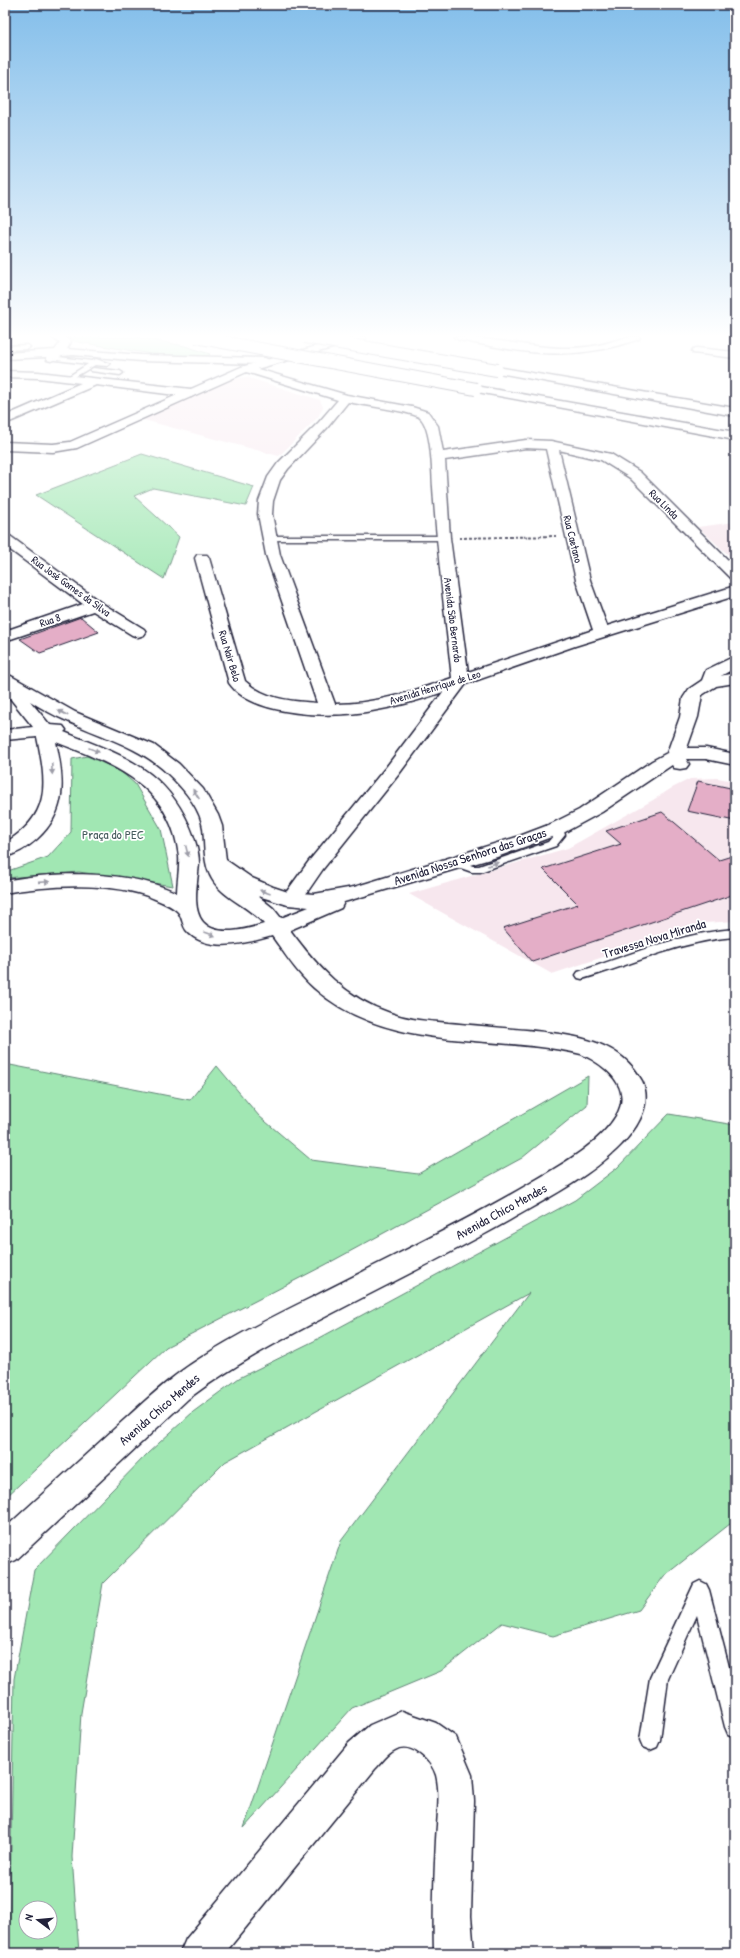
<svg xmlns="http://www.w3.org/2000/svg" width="740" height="1958" viewBox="0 0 740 1958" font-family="'Patrick Hand',sans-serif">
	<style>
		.built { fill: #f7e7ee }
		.green { fill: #a1e7b3; stroke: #628477; fill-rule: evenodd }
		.building { fill: #e4aec7; stroke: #22223b }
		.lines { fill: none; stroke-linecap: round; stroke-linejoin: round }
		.lane-casing { stroke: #22223b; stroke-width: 3 }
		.street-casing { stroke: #22223b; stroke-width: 3 }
		.secondary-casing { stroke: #22223b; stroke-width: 3 }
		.highway-casing { stroke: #22223b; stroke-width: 3 }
		.path { stroke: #22223b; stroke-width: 2; stroke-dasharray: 3 2; stroke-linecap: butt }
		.lane { fill: #fff; fill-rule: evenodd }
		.street { fill: #fff; fill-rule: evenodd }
		.secondary { fill: #fff; fill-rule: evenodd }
		.highway { fill: #fff; fill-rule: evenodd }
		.highway-bridge-casing { stroke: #22223b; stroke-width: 14; stroke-linecap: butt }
		.highway-bridge { stroke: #fff; stroke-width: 12 }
		.oneway { fill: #9c9ca7 }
		.labels { text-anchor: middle; stroke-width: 3.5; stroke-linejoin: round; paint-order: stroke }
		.far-street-label { font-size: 11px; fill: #22223b; stroke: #fff }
		.park-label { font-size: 13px; fill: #485d5f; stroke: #fff }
		.street-label { font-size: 13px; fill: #22223b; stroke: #fff }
	</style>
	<rect width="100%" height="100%" fill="#fff"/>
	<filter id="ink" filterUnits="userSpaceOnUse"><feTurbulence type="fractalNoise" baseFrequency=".025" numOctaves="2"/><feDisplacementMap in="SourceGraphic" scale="8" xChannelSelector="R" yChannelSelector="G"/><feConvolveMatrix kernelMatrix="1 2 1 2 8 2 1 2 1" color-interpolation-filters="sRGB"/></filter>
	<g filter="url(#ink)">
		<!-- built -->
		<g class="built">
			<path d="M246 377 320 400 323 407 318 417 279 456 140 419 228 380Z"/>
			<path d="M735 522V561L698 527Z"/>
			<path d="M717 778 735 781V921L705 923 552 974 409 894 568 848 653 800 672 788 690 779Z"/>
		</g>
		<!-- green -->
		<g class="green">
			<path d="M62 337H136L185 346 210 354 207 357H160L146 353 78 342Z"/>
			<path d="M142 454 254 487 246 506 153 488 134 496 179 537 164 579 36 495Z"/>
			<path d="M87 756 119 770 135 784 161 829 173 886 79 872 5 878V872L48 857 71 832 72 759Z"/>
			<path d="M5 1064 190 1100 217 1066 259 1116 311 1160 418 1174 588 1076 587 1105 522 1158 325 1265 166 1347 5 1498Z"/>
			<path d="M669 1114 735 1125V1520L664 1576 639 1610 553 1636 502 1623 441 1671 352 1708 244 1828 341 1541 529 1293 225 1462 103 1583 81 1713 72 1857 79 1953H9L14 1679 34 1570 148 1453 193 1412 239 1378 314 1341 575 1200 617 1168ZM26 1908H50V1932H26Z"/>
		</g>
		<!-- building -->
		<g class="building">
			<path d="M81 617 99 632 40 653 20 639Z"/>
			<path d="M698 781 735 789V821L687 811Z"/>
			<path d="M662 812 719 860 735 855V894L532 962 503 928 578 904 543 869 621 844 606 831Z"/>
		</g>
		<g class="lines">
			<!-- lane casing -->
			<g class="lane-casing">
				<g id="lane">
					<path d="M5 346 27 345 30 347 27 349 5 350Z"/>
					<path d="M50 356 92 361 96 359 110 364 107 366 95 365 68 381 65 379 66 378 88 364 48 359 47 358Z"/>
					<path d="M93 368 120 371 123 373 120 375 91 371 90 370Z"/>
					<path d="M266 536H443L447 538 443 540H269L265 538Z"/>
					<path d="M558 825 563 828 565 835 556 846 480 872H472L452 865 451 863 456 860 473 866H479L548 842 554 835 553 828Z"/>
					<path d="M735 929V937C679 941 635 964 582 979L578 978 576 975 578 972C630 955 680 933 735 929Z"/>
					<path d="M700 1581 706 1584 709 1590 735 1690V1737L728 1734 725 1727 697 1615 668 1679 660 1740 657 1747 650 1750 643 1747 640 1740 650 1678 694 1584Z"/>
				</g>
			</g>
			<!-- street casing -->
			<g class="street-casing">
				<g id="street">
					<path d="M51 337C58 337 66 335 71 342L67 349 141 355 265 358 271 361 265 364 141 361 73 355 62 356 51 361 47 360 46 357 5 359V353L55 350 60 343Z"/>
					<path d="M454 337C492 337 529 348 568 348 582 348 597 346 610 342 621 339 629 336 640 337L639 339C571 363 527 353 459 340Z"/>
					<path d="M697 348 735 352V358L693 353 692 351 693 349Z"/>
					<path d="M247 366 347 395 412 407 428 412 438 426 443 452 526 440 551 441 611 454 640 472 735 567V579L730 578 630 478 601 460 559 450 590 580 607 626 735 586V596L575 646 466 684 399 774 323 869 299 904 292 905 285 904 282 899 285 894 309 861 387 766 443 692C420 700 396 707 372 711 335 718 253 718 229 683L195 558 197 555H207L209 558 245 681C266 700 291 701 317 703L266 555 258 514 259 501 268 477 278 463 319 422 338 400 243 371 241 369ZM348 402C362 405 409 411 419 417 432 426 432 472 433 487 437 551 445 614 452 678 414 691 376 704 335 704L280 555 272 514 273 501 280 480 288 469 327 428ZM526 448 546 449 576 580 593 630 468 672 450 538 445 460Z"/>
					<path d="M5 371 38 372 191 389 197 393 191 397 96 385 5 424V416L81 383 38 378 5 377Z"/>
					<path d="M5 535 10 536 100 602 144 629 146 632 144 635 138 637 132 635 93 611 5 641V631L83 604 5 546Z"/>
					<path d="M735 656V668L719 677 715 687 709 688 703 687 701 683 706 670Z"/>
					<path d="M402 1711 436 1723 456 1737 472 1775 474 1801 471 1916 474 1953H434C433 1915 434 1878 436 1840 437 1819 441 1795 436 1775 432 1761 410 1740 395 1750 387 1754 381 1763 375 1769L225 1953H180L186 1939 349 1743 370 1725Z"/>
				</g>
			</g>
			<!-- secondary casing -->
			<g class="secondary-casing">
				<g id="secondary">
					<path d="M350 337H366L365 339 249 371 77 448 53 452 5 450V442L53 444 70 442 241 367Z"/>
					<path d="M735 673V683L716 686 702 695 698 717 687 748H706L735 754V765L706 759H686L689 764 686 768 680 769 674 768 672 765 602 812 565 832 497 857 344 902 341 908 290 930C318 968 345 997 390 1013 408 1020 429 1021 448 1023 474 1025 500 1028 526 1030 570 1035 619 1038 642 1081 654 1106 634 1133 616 1150 586 1179 546 1199 510 1220 450 1254 388 1284 327 1316 279 1341 232 1366 188 1399L16 1560 5 1565V1528C41 1495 77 1463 113 1430 141 1405 167 1379 199 1359 236 1335 276 1315 315 1296 387 1259 459 1225 529 1184 557 1167 599 1145 616 1116 634 1087 605 1065 581 1054 491 1033 389 1054 314 988 297 973 285 954 272 936 247 943 206 954 186 930 182 924 182 915 177 911 172 906 162 902 155 899 114 881 48 885 5 893V881C55 871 130 870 177 893 177 882 180 868 179 856 170 784 114 765 56 742 64 779 68 811 37 839 28 847 17 854 5 857V843C51 815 47 785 37 737L5 740V730L33 727 5 692 7 688 5 687V675L11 676 75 712 154 745 179 764 203 789 218 815 222 826 226 860 252 878 273 887 288 892 314 894 354 887 517 837 551 824 579 810 652 761 667 753 680 717 683 698 689 689 704 679ZM30 701C41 708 53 715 65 720 99 736 139 746 167 773 182 787 200 807 203 828 205 845 203 864 212 879 224 899 249 906 264 924 247 929 217 938 203 922 191 908 198 880 199 863 199 851 194 836 189 825 163 767 119 754 64 732L66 730 63 726 50 725ZM258 896 288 905 309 907 281 918 273 908Z"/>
				</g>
			</g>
			<!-- highway casing -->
			<g class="highway-casing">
				<g id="highway">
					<path d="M497 367 735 408V416L493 372 491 370Z"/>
					<path d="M476 386 735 432V440L472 391 470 389 472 387Z"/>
				</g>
			</g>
			<!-- path -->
			<path class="path" d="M459 538 556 536"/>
			<!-- lane -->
			<use href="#lane" class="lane"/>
			<!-- street -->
			<use href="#street" class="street"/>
			<!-- secondary -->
			<use href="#secondary" class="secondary"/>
			<!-- highway -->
			<use href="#highway" class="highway"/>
			<!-- highway-bridge casing -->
			<g class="highway-bridge-casing">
				<g id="highway-bridge">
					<path d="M196 337 476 389"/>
					<path d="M305 337 497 370"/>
				</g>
			</g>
			<!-- highway-bridge -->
			<use href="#highway-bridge" class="highway-bridge"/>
		</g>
		<!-- one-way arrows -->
		<defs><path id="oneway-solid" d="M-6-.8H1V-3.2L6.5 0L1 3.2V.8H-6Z"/></defs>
		<g class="oneway">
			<use href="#oneway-solid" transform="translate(63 713) rotate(-152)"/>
			<use href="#oneway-solid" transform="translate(94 750) rotate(22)"/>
			<use href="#oneway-solid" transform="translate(52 769) rotate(87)"/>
			<use href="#oneway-solid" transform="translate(196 794) rotate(-124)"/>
			<use href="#oneway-solid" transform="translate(187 851) rotate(76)"/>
			<use href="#oneway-solid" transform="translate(493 864) rotate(-19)"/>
			<use href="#oneway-solid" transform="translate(44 882) rotate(-4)"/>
			<use href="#oneway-solid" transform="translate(265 892) rotate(-160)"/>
			<use href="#oneway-solid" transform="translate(210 934) rotate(20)"/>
		</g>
	</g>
	<!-- sky -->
	<linearGradient id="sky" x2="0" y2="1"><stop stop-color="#83beea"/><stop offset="0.55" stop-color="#fff"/><stop offset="1" stop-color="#fff" stop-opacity="0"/></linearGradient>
	<rect width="740" height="611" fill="url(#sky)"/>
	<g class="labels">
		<!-- far-street labels -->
		<g class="far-street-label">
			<text transform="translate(664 504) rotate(45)" y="4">Rua Linda</text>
			<text transform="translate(573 539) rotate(76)" y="4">Rua Caetano</text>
			<text transform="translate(71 586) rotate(36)" y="4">Rua José Gomes da Silva</text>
			<text transform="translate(50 620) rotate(-19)" y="4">Rua 8</text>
			<text transform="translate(453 620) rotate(83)" y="4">Avenida São Bernardo</text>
			<text transform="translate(230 656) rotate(73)" y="4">Rua Nair Belo</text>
			<text transform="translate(435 687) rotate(-17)" y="4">Avenida Henríque de Leo</text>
		</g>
		<!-- park labels -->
		<g class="park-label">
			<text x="113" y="839">Praça do PEC</text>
		</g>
		<!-- street labels -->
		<g class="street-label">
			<text transform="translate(470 856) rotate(-18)" y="5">Avenida Nossa Senhora das Graças</text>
			<text transform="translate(654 938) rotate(-17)" y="5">Travessa Nova Miranda</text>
			<text transform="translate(501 1211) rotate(-29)" y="5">Avenida Chico Mendes</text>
			<text transform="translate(159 1409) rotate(-41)" y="5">Avenida Chico Mendes</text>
		</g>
	</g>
	<!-- margin -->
	<rect width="740" height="1958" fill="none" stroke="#fff" stroke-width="20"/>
	<rect x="10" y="10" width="720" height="1938" fill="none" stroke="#22223b" stroke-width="1.5" filter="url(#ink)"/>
	<!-- north arrow -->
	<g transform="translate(38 1920) rotate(286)"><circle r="19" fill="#ffffff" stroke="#a7a7b1"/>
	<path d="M0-3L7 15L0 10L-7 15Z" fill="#22223b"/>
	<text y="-6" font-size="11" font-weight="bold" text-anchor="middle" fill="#22223b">N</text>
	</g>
</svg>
